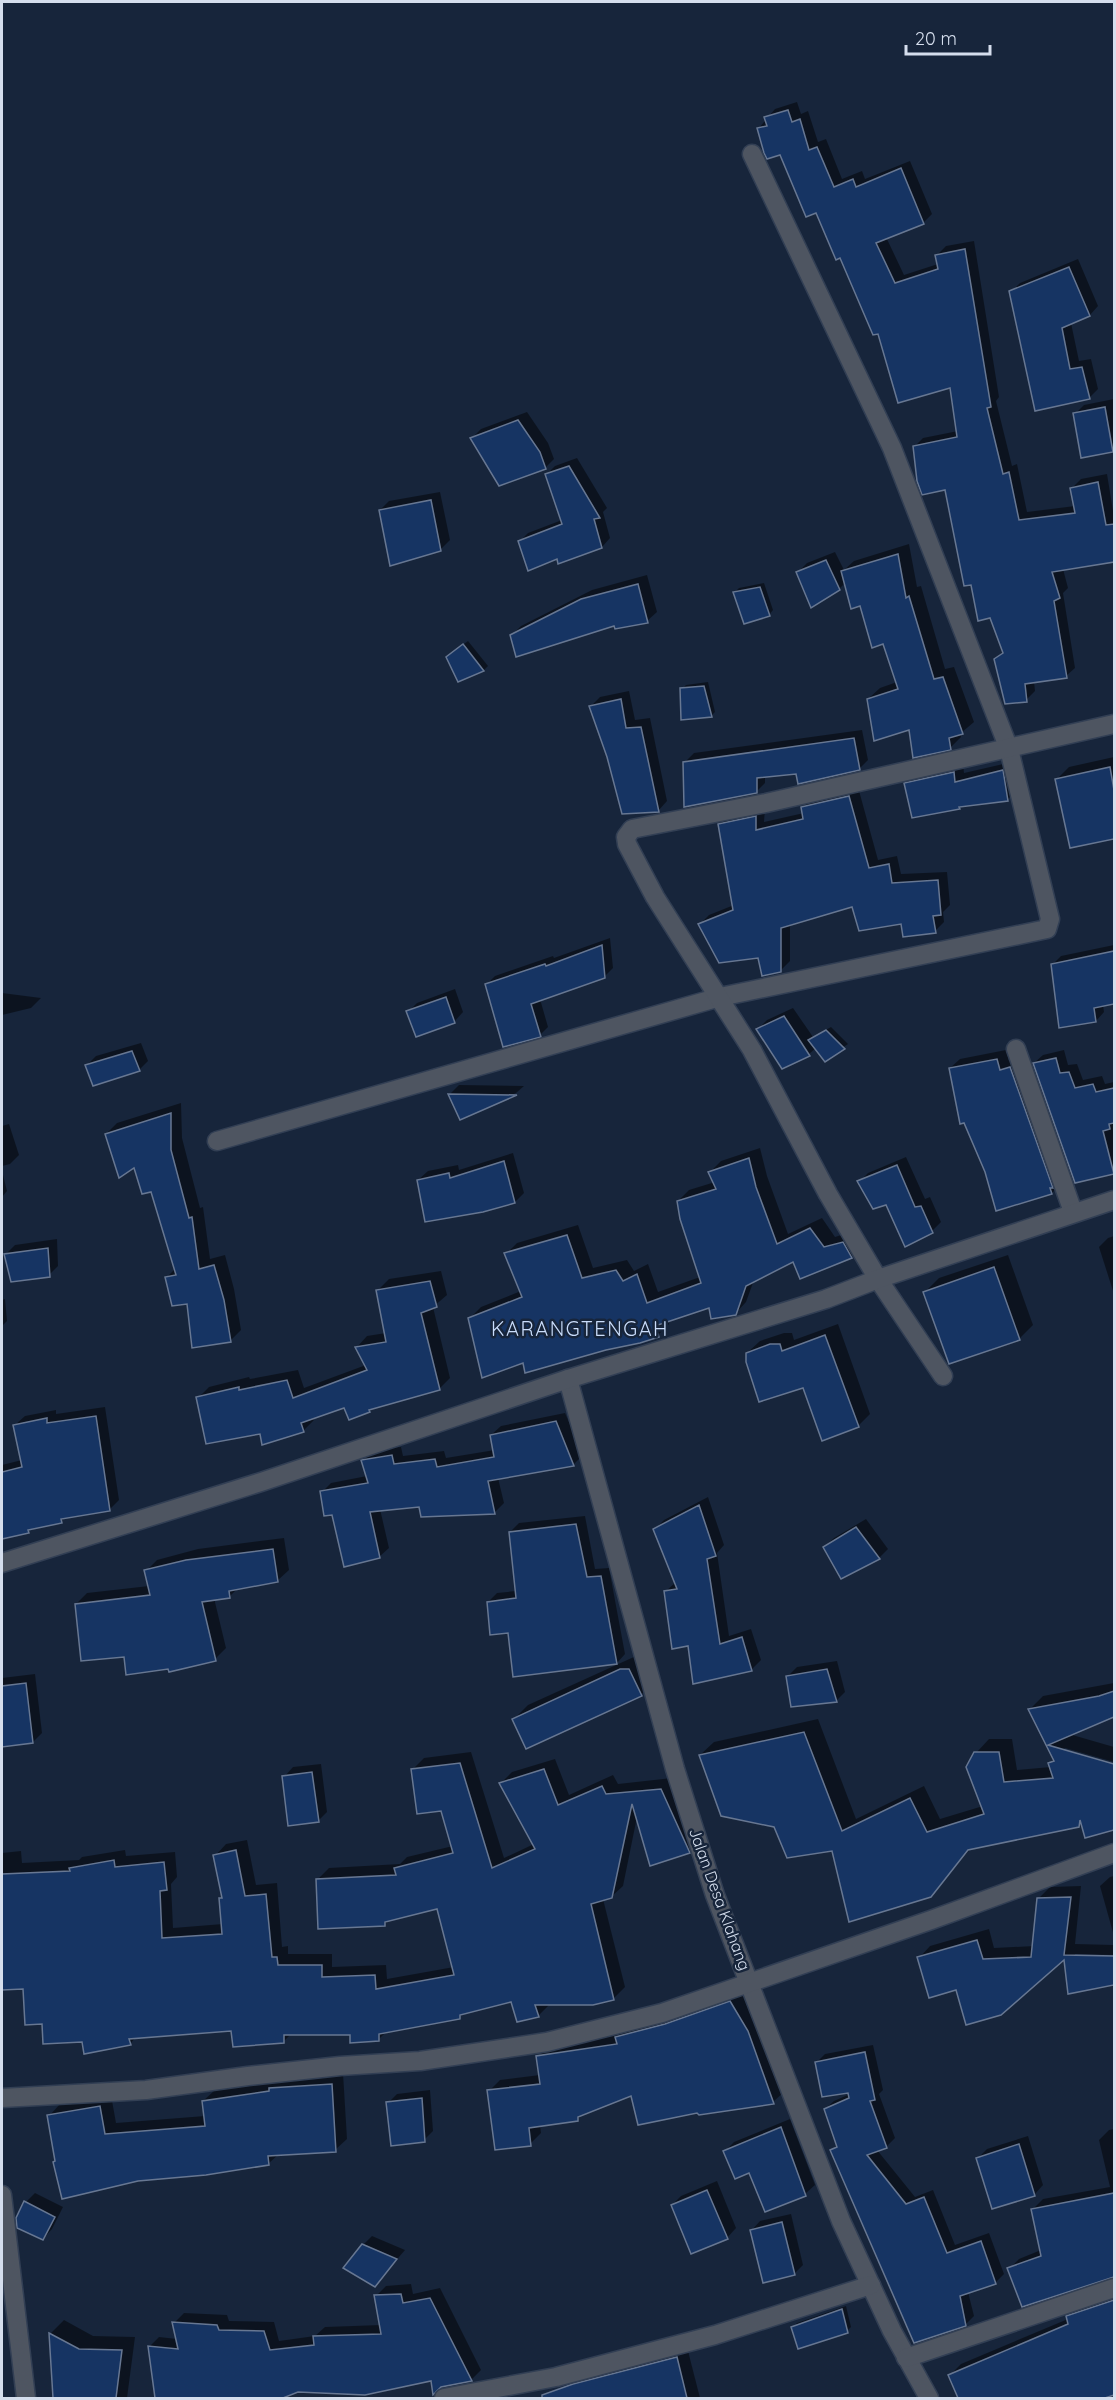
<svg xmlns="http://www.w3.org/2000/svg" width="1116" height="2400" viewBox="0 0 1116 2400" font-family="Quicksand,sans-serif">
	<style>
		.shadow { fill: #0007 }
		.building { fill: #163463; stroke: #677792; stroke-width: 1.5 }
		.lines { fill: none; stroke-linecap: round; stroke-linejoin: round }
		.minor-casing { stroke: #323f54; stroke-width: 21 }
		.minor { stroke: #4e5561; stroke-width: 18 }
		.labels { text-anchor: middle; stroke-width: 5; stroke-linejoin: round; paint-order: stroke }
		.street-label { font-size: 16px; fill: #d5deed; stroke: #17253b }
		.quarter-label { font-size: 20px; letter-spacing: 1.5px; fill: #caddfb; stroke: #17253b }
	</style>
	<rect width="100%" height="100%" fill="#17253b"/>
	<!-- shadow -->
	<g class="shadow">
		<path d="M797 102 801 114 808 111 818 142 826 139 842 179 862 171 865 179 910 161 932 214 923 223 886 237 904 275 938 264 937 255 946 246 974 241 999 397 996 401 1012 466 1017 464 1027 512 1075 506 1072 488 1081 479 1107 474 1114 517V561L1063 569 1068 588 1063 593 1075 668 1066 676 1034 681 1035 691 1026 700 995 660 1004 651 991 616 972 583 946 489 914 447 923 438 958 431 951 386 879 332 817 211 781 153 758 129 775 109Z"/>
		<path d="M1078 259 1098 306 1090 315 1071 323 1079 361 1091 359 1098 389 1089 398 1011 292 1020 283Z"/>
		<path d="M1114 399V450L1083 456 1075 414 1084 405Z"/>
		<path d="M527 412 548 443 554 459 545 468 472 438 481 429Z"/>
		<path d="M577 458 607 508 603 512 610 538 602 547 558 557 520 541 528 533 562 520 547 474 555 466Z"/>
		<path d="M440 492 450 540 440 550 380 510 389 501Z"/>
		<path d="M909 544 917 587 921 586 945 669 954 667 974 722 961 733V737L950 748 910 728 868 699 880 688 897 682 884 642 845 583 839 589 798 572 807 563 835 552 844 570 854 561Z"/>
		<path d="M647 575 657 612 647 621 512 635 521 626 592 590Z"/>
		<path d="M764 583 773 610 769 615 735 592 739 588Z"/>
		<path d="M468 641 488 666 484 670 459 680 452 653Z"/>
		<path d="M708 682 715 712 711 716 682 689 686 685Z"/>
		<path d="M629 691 635 720 650 718 667 801 658 811 591 706 600 697Z"/>
		<path d="M862 730 868 760 859 769 765 776V783L756 792 684 763 694 753Z"/>
		<path d="M1114 757V838L1071 847 1057 779 1069 767Z"/>
		<path d="M1012 762 1017 790 1008 799 961 805 959 807 905 784 915 775 963 764 964 773Z"/>
		<path d="M858 787 878 860 897 856 901 874 947 872 950 905 943 912 944 922 935 931 853 905 790 924V961L781 970 759 956 700 924 709 915 734 905 720 824 729 815 765 808 764 822 804 813 803 807 812 798Z"/>
		<path d="M610 938 613 968 605 976 540 999 548 1027 540 1035 487 984 495 976 553 956 554 958Z"/>
		<path d="M1114 945V1002L1103 1005 1104 1012 1096 1021 1052 965 1061 956Z"/>
		<path d="M455 989 463 1012 454 1022 408 1012 417 1003Z"/>
		<path d="M2 993 41 998 31 1008 2 1015Z"/>
		<path d="M793 1008 813 1037 831 1027 848 1044 825 1060 816 1048 809 1054 783 1067 758 1029 767 1020Z"/>
		<path d="M141 1043 148 1061 139 1070 87 1065 96 1056Z"/>
		<path d="M1006 1050 1009 1061 1020 1059 1061 1184 1052 1193 986 1172 950 1068 960 1059Z"/>
		<path d="M1064 1050 1068 1065 1077 1064 1083 1080 1102 1076 1105 1084 1114 1082V1173L1076 1181 1034 1063 1043 1055Z"/>
		<path d="M459 1085 524 1086 516 1093 461 1118 450 1094Z"/>
		<path d="M181 1103 182 1138 200 1208 203 1207 210 1259 225 1255 234 1289 241 1330 230 1341 189 1302 166 1278 176 1268 152 1190 135 1165 106 1134 117 1123Z"/>
		<path d="M9 1124 19 1155 10 1164 2 1166V1126Z"/>
		<path d="M760 1148 767 1176 788 1234 822 1218 835 1237 854 1231 863 1245 852 1256 801 1277 794 1260 754 1280 746 1302 735 1314 710 1306 668 1320 669 1324 658 1335 524 1361 470 1318 481 1307 521 1291 506 1254 517 1243 578 1225 593 1268 627 1260 634 1271 648 1264 658 1292 700 1277 678 1201 689 1190 715 1182 710 1172 721 1161Z"/>
		<path d="M513 1153 524 1193 515 1202 418 1180 428 1171 458 1165 459 1170Z"/>
		<path d="M906 1157 925 1199 930 1197 941 1222 932 1231 887 1203 859 1182 868 1173Z"/>
		<path d="M2 1171 7 1191 2 1197Z"/>
		<path d="M1114 1236V1294L1099 1247 1108 1238Z"/>
		<path d="M57 1239 58 1266 49 1275 6 1254 15 1245Z"/>
		<path d="M1008 1255 1033 1325 1019 1339 925 1292 939 1278Z"/>
		<path d="M441 1271 447 1295 433 1307 450 1378 439 1389 373 1407 370 1411 349 1418 345 1406 313 1417 314 1420 303 1431 261 1432 198 1398 209 1387 249 1377 250 1379 298 1370 304 1388 366 1365 357 1347 367 1336 386 1333 378 1290 389 1279Z"/>
		<path d="M5 1299 7 1321 2 1326V1300Z"/>
		<path d="M838 1324 870 1414 858 1426 804 1386 747 1353 760 1341 784 1333H792L794 1340Z"/>
		<path d="M105 1407 119 1500 109 1510 65 1517 61 1521 2 1538V1465L22 1460 15 1425 25 1416 56 1410V1414Z"/>
		<path d="M565 1413 583 1455 574 1464 498 1478 504 1503 495 1512 420 1505 380 1509 389 1548 379 1557 333 1513 322 1492 331 1483 367 1476 363 1461 372 1452 379 1449 401 1447 403 1456 444 1451 446 1458 495 1450 491 1435 501 1426Z"/>
		<path d="M708 1497 724 1545 717 1553 729 1636 751 1629 761 1660 752 1669 694 1682 689 1644 666 1591 676 1582 655 1529 664 1520Z"/>
		<path d="M585 1516 595 1569 609 1568 625 1654 617 1663 509 1631 488 1602 497 1593 516 1591 510 1532 519 1523Z"/>
		<path d="M866 1519 888 1549 879 1558 841 1577 824 1547 834 1538Z"/>
		<path d="M284 1538 289 1570 277 1581 238 1588 229 1597 214 1598 226 1648 215 1659 170 1667 125 1655 76 1604 87 1593 149 1586 146 1571 157 1560 198 1549Z"/>
		<path d="M636 1656 655 1681 641 1695 514 1719 528 1705Z"/>
		<path d="M837 1661 845 1692 836 1701 788 1676 797 1667Z"/>
		<path d="M35 1674 42 1733 33 1742 2 1745V1678Z"/>
		<path d="M1114 1683V1715L1069 1734 1114 1747V1762L1065 1748 1062 1750 1114 1766V1828L1086 1836 1082 1822 1078 1826 971 1848 931 1896 833 1849 775 1825 700 1755 714 1742 818 1719 856 1819 924 1786 940 1819 983 1806 976 1753 989 1739H1012L1017 1770 1051 1767 1050 1763 1055 1758 1030 1709 1043 1696Z"/>
		<path d="M471 1752 504 1858 534 1844 501 1783 512 1772 555 1759 569 1795 613 1775 618 1784 672 1778 700 1840 689 1852 637 1817 623 1886 611 1897 603 1899 625 1987 614 1998 549 2005 538 2016 512 2000 464 2012 460 2017 387 2031 378 2040 351 2034H291L284 2041 233 2030 136 2037 130 2044 83 2041 43 2022 25 1987 2 1988V1853L21 1851 22 1863 79 1860 82 1857 125 1850 126 1856 175 1852 177 1877 171 1884 173 1928 223 1924 221 1899 223 1896 215 1856 226 1844 247 1840 256 1885 277 1883 282 1947 288 1946V1954H332V1967L386 1965 387 1979 454 1967 438 1907 391 1919 385 1924 318 1879 329 1868 400 1864 407 1857 453 1846 442 1809 413 1769 424 1758Z"/>
		<path d="M321 1764 327 1812 318 1821 284 1777 293 1767Z"/>
		<path d="M1114 1876V1936L1100 1886 1110 1877Z"/>
		<path d="M1081 1886 1075 1944 1114 1945V1955L1075 1954V1957L1114 1958V1983L1069 1992 1065 1957 957 1988 919 1958 930 1946 989 1929 994 1948 1034 1946 1038 1899 1050 1887Z"/>
		<path d="M741 1991 758 2020 784 2092 773 2102 632 2094 585 2112 578 2119 540 2125 541 2133 530 2144 489 2091 500 2080 540 2075 538 2057 549 2046 618 2035 627 2026Z"/>
		<path d="M873 2045 883 2090 879 2094 895 2138 886 2147 877 2150 915 2197 933 2190 955 2245 989 2233 1004 2274 995 2283 968 2292 974 2316 966 2324 832 2150 838 2144 825 2109 834 2101 850 2094 817 2062 825 2054Z"/>
		<path d="M343 2073 347 2139 335 2150 279 2154 268 2164 57 2160 49 2116 60 2104 111 2095 116 2123 205 2116 203 2101 215 2090Z"/>
		<path d="M430 2090 433 2131 424 2140 388 2103 397 2094Z"/>
		<path d="M790 2119 815 2185 805 2194 766 2210 750 2171 725 2151 734 2142Z"/>
		<path d="M1114 2129V2274L1009 2269 1019 2259 1041 2250 1033 2209 1043 2199 1110 2187 1099 2140 1109 2130Z"/>
		<path d="M1028 2136 1043 2185 1034 2195 978 2158 987 2149Z"/>
		<path d="M717 2181 736 2228 727 2238 672 2205 681 2196Z"/>
		<path d="M35 2193 63 2207 52 2229 43 2239 26 2202Z"/>
		<path d="M791 2214 803 2265 794 2274 751 2231 760 2221Z"/>
		<path d="M372 2236 405 2250 375 2285 363 2245Z"/>
		<path d="M411 2284 413 2294 440 2288 481 2370 471 2380 432 2379 298 2391 279 2398H234L237 2396 156 2398 149 2347 159 2337 177 2339 174 2323 184 2313 227 2315 229 2321 274 2322 279 2341 315 2336 325 2327 381 2325 376 2296 386 2286Z"/>
		<path d="M1114 2293V2395L1104 2398H1038L1035 2389 1028 2384 994 2398H960L950 2375 961 2364 1068 2319 1067 2317 1078 2306Z"/>
		<path d="M846 2306 851 2327 847 2331 792 2328 797 2323Z"/>
		<path d="M64 2320 93 2336 135 2337 127 2398H54L51 2333Z"/>
		<path d="M687 2347 700 2398H563L584 2374Z"/>
	</g>
	<!-- building -->
	<g class="building">
		<path d="M788 110 792 122 800 119 809 150 817 147 834 187 853 179 856 187 901 168 924 224 876 243 895 283 938 269 935 255 965 249 991 407 987 408 1003 474 1009 472 1019 520 1075 513 1070 488 1098 482 1106 525 1114 524V562L1052 572 1060 598 1054 601 1067 678 1025 684 1027 702 1005 704 994 659 1003 653 990 618 978 621 971 585 964 586 945 490 922 495 917 481 913 446 957 437 950 388 898 403 878 334 873 335 840 258 836 260 816 213 806 217 780 155 767 159 764 153 757 128 767 126 764 117Z"/>
		<path d="M1069 267 1090 316 1062 328 1070 369 1082 367 1090 399 1035 411 1009 291Z"/>
		<path d="M1105 407 1113 452 1081 458 1073 413Z"/>
		<path d="M518 420 540 452 546 469 499 486 470 438Z"/>
		<path d="M569 466 600 518 594 519 602 548 558 564 557 559 528 571 518 541 562 524 545 474Z"/>
		<path d="M431 500 441 551 390 566 379 510Z"/>
		<path d="M898 554 906 598 909 596 934 679 943 677 963 734 949 738 951 750 913 758 909 730 874 741 867 699 898 689 883 644 872 648 860 606 851 609 841 571Z"/>
		<path d="M826 560 840 590 811 608 796 572Z"/>
		<path d="M638 584 648 623 615 629 614 626 516 657 510 635 581 599Z"/>
		<path d="M760 587 770 616 744 624 733 592Z"/>
		<path d="M463 644 484 671 458 682 446 657Z"/>
		<path d="M704 686 712 717 681 720 680 688Z"/>
		<path d="M621 699 626 728 641 727 659 812 622 814 607 757 589 706Z"/>
		<path d="M854 738 860 770 798 784 796 774 757 778V793L684 807 683 762Z"/>
		<path d="M1110 767 1114 790V839L1070 848 1055 779Z"/>
		<path d="M1003 770 1008 801 959 807 960 809 912 818 904 783 954 772 955 782Z"/>
		<path d="M849 796 869 868 889 864 892 883 938 880 941 915 933 916 936 933 903 937 901 924 859 931 852 907 781 928V972L762 976 758 958 719 963 698 924 733 910 718 824 756 816V830L803 819 801 807Z"/>
		<path d="M602 945 605 978 531 1004 541 1037 503 1047 485 984 545 964 546 966Z"/>
		<path d="M1114 951V1004L1094 1008 1096 1022 1059 1028 1051 964Z"/>
		<path d="M446 997 455 1023 416 1037 406 1011Z"/>
		<path d="M784 1016 810 1056 782 1069 756 1029Z"/>
		<path d="M826 1030 845 1049 825 1062 808 1040Z"/>
		<path d="M132 1051 140 1071 93 1086 85 1065Z"/>
		<path d="M1056 1058 1060 1073 1069 1072 1075 1088 1093 1084 1096 1092 1114 1088V1123L1109 1124 1110 1129 1103 1131 1114 1174 1075 1183 1033 1063Z"/>
		<path d="M997 1059 1000 1070 1010 1067 1053 1188H1050L1052 1194 996 1211 985 1172 964 1123 960 1124 949 1068Z"/>
		<path d="M448 1094 517 1095 460 1120Z"/>
		<path d="M171 1113V1150L189 1218 192 1217 199 1269 214 1265 224 1300 231 1342 192 1348 187 1304 172 1306 165 1277 176 1275 151 1192 142 1194 134 1168 119 1178 105 1134Z"/>
		<path d="M749 1158 756 1187 777 1244 810 1228 824 1247 843 1242 852 1258 800 1279 793 1262 746 1286 736 1315 711 1319 709 1308 655 1326 659 1337 640 1343 606 1350 525 1373 523 1363 482 1378 468 1318 522 1297 504 1253 567 1235 582 1278 616 1270 623 1281 637 1274 647 1303 701 1283 680 1219 677 1201 716 1189 708 1172Z"/>
		<path d="M504 1161 515 1203 483 1212 425 1222 417 1180 449 1173 450 1178Z"/>
		<path d="M897 1165 915 1207 921 1206 933 1233 905 1247 886 1205 873 1209 857 1181Z"/>
		<path d="M48 1248 50 1277 11 1282 4 1254Z"/>
		<path d="M994 1267 1020 1340 949 1364 923 1292Z"/>
		<path d="M430 1281 437 1307 421 1313 440 1390 369 1410 370 1412 349 1420 344 1408 301 1423 304 1432 262 1445 260 1434 206 1444 196 1397 239 1387V1390L287 1380 293 1398 367 1370 355 1347 386 1342 376 1290Z"/>
		<path d="M825 1335 859 1427 822 1441 803 1388 759 1402 746 1362V1353L770 1344H780L782 1351Z"/>
		<path d="M96 1416 110 1511 61 1519 62 1523 28 1530 29 1533 2 1539V1472L22 1467 13 1425 47 1418V1423Z"/>
		<path d="M556 1421 574 1466 488 1481 495 1514 421 1517 419 1507 370 1512 380 1558 344 1567 332 1515 324 1516 320 1491 368 1483 361 1460 392 1455 394 1464 435 1459 437 1467 494 1457 490 1435Z"/>
		<path d="M699 1505 716 1556 707 1559 720 1644 742 1637 752 1671 693 1684 688 1646 672 1649 664 1591 677 1589 653 1529Z"/>
		<path d="M576 1524 587 1577 601 1576 617 1664 513 1677 508 1633 490 1635 487 1602 516 1598 509 1532Z"/>
		<path d="M856 1527 880 1559 841 1579 823 1547Z"/>
		<path d="M273 1549 278 1582 229 1591 230 1598 202 1602 216 1661 169 1672 168 1669 126 1675 124 1657 81 1661 75 1604 150 1595 144 1570 186 1560Z"/>
		<path d="M620 1669H629L642 1696 526 1749 512 1719Z"/>
		<path d="M827 1669 837 1702 791 1707 786 1676Z"/>
		<path d="M26 1683 33 1743 2 1747V1686Z"/>
		<path d="M1114 1691V1717L1048 1745 1114 1764V1830L1085 1838 1080 1820 1079 1827 968 1850 931 1897 849 1922 832 1851 787 1858 774 1827 721 1816 699 1755 804 1732 842 1831 910 1798 927 1832 984 1814 966 1767 974 1752H999L1004 1782 1053 1778 1048 1763 1054 1761 1028 1709 1099 1696Z"/>
		<path d="M460 1763 492 1868 535 1849 499 1783 544 1769 558 1805 602 1786 606 1794 661 1789 690 1853 650 1866 632 1804 612 1898 591 1904 614 2000 593 2005H535L539 2017 517 2022 511 2002 460 2015V2019L379 2034V2041L350 2043V2035H284V2043L233 2047 231 2031 129 2039 131 2045 84 2054 82 2042 43 2044 42 2024 25 2025 23 1989 2 1990V1874L70 1871 69 1868 114 1860 115 1867 164 1862 167 1890 160 1891 162 1938 222 1934 219 1898H222L213 1855 236 1850 245 1896 266 1894 272 1957H277L278 1965H322V1977L375 1975 376 1989 454 1975 437 1909 385 1922V1926L318 1929 316 1879 396 1875 394 1868 453 1853 441 1811 417 1814 411 1769Z"/>
		<path d="M312 1772 319 1822 288 1826 282 1776Z"/>
		<path d="M1071 1897 1064 1955 1114 1956V1985L1068 1994 1064 1960 1001 2015 966 2025 956 1990 929 1998 917 1957 977 1940 983 1959 1031 1957 1037 1898Z"/>
		<path d="M730 2001 748 2031 774 2104 699 2115 697 2113 638 2125 631 2096 578 2117V2121L529 2128 531 2146 495 2150 487 2090 540 2084 536 2056 617 2044 615 2037 665 2024Z"/>
		<path d="M865 2052 875 2100 870 2101 887 2148 867 2155 906 2204 924 2197 947 2253 981 2241 996 2284 960 2296 966 2326 914 2343 830 2150 837 2147 824 2109 849 2098 848 2093 822 2097 815 2062Z"/>
		<path d="M332 2084 336 2152 268 2156 269 2165 206 2175 138 2181 62 2199 53 2162 55 2161 47 2115 100 2106 105 2134 205 2126 202 2101 269 2091V2088Z"/>
		<path d="M422 2098 425 2142 391 2146 386 2102Z"/>
		<path d="M781 2127 806 2196 765 2212 749 2173 735 2179 723 2151Z"/>
		<path d="M1019 2144 1035 2196 992 2209 976 2158Z"/>
		<path d="M707 2190 728 2239 691 2254 671 2205Z"/>
		<path d="M1114 2193V2277L1022 2307 1007 2268 1041 2256 1031 2209Z"/>
		<path d="M24 2201 55 2217 43 2240 17 2228 16 2218Z"/>
		<path d="M782 2222 795 2275 763 2283 750 2230Z"/>
		<path d="M362 2244 397 2259 375 2287 343 2268Z"/>
		<path d="M401 2294 403 2303 430 2298 472 2381 441 2387 433 2395 431 2381 365 2395 298 2392 283 2398H155L148 2346 178 2349 172 2322 217 2325 219 2330 264 2331 270 2350 314 2345 313 2336 381 2334 374 2295Z"/>
		<path d="M1114 2300V2395L1105 2398H958L948 2375 1068 2324 1066 2316Z"/>
		<path d="M842 2309 848 2333 798 2349 791 2327Z"/>
		<path d="M49 2333 79 2349 122 2350 116 2398H53Z"/>
		<path d="M677 2357 687 2398H542V2395L573 2384Z"/>
	</g>
	<g class="lines">
		<!-- minor casing -->
		<g class="minor-casing">
			<g id="minor">
				<path d="M1016 1049 1073 1212"/>
				<path d="M217 1141 720 997 1047 929 1050 919 1009 749 892 448 752 154"/>
				<path d="M943 1376 878 1279 828 1194 752 1050 655 897 627 844 626 837 632 829 766 803 1114 724"/>
				<path d="M568 1379 675 1769 715 1895 841 2221 892 2331 929 2398"/>
				<path d="M2 1563 261 1482 568 1379 826 1299 878 1279 1114 1200"/>
				<path d="M2 2098 146 2090 248 2076 340 2066 420 2061 547 2042 662 2013 931 1920 1114 1853"/>
				<path d="M2 2195 26 2398"/>
				<path d="M906 2358 1114 2288"/>
				<path d="M444 2398 556 2377 715 2335 871 2285"/>
			</g>
		</g>
		<!-- minor -->
		<use href="#minor" class="minor"/>
	</g>
	<g class="labels">
		<!-- street labels -->
		<g class="street-label">
			<text transform="translate(720 1899) rotate(70)" y="6">Jalan Desa Klahang</text>
		</g>
		<!-- quarter labels -->
		<g class="quarter-label">
			<text x="580" y="1336">KARANGTENGAH</text>
		</g>
	</g>
	<!-- border -->
	<rect width="1116" height="2400" fill="none" stroke="#d5deed" stroke-width="6"/>
	<!-- scale -->
	<path d="M906 45v9h84v-9" fill="none" stroke="#d5deed" stroke-width="3"/>
	<text x="915" y="45" font-size="18" fill="#d5deed" stroke="#17253b" stroke-width="4.5" paint-order="stroke">20 m</text>
</svg>
